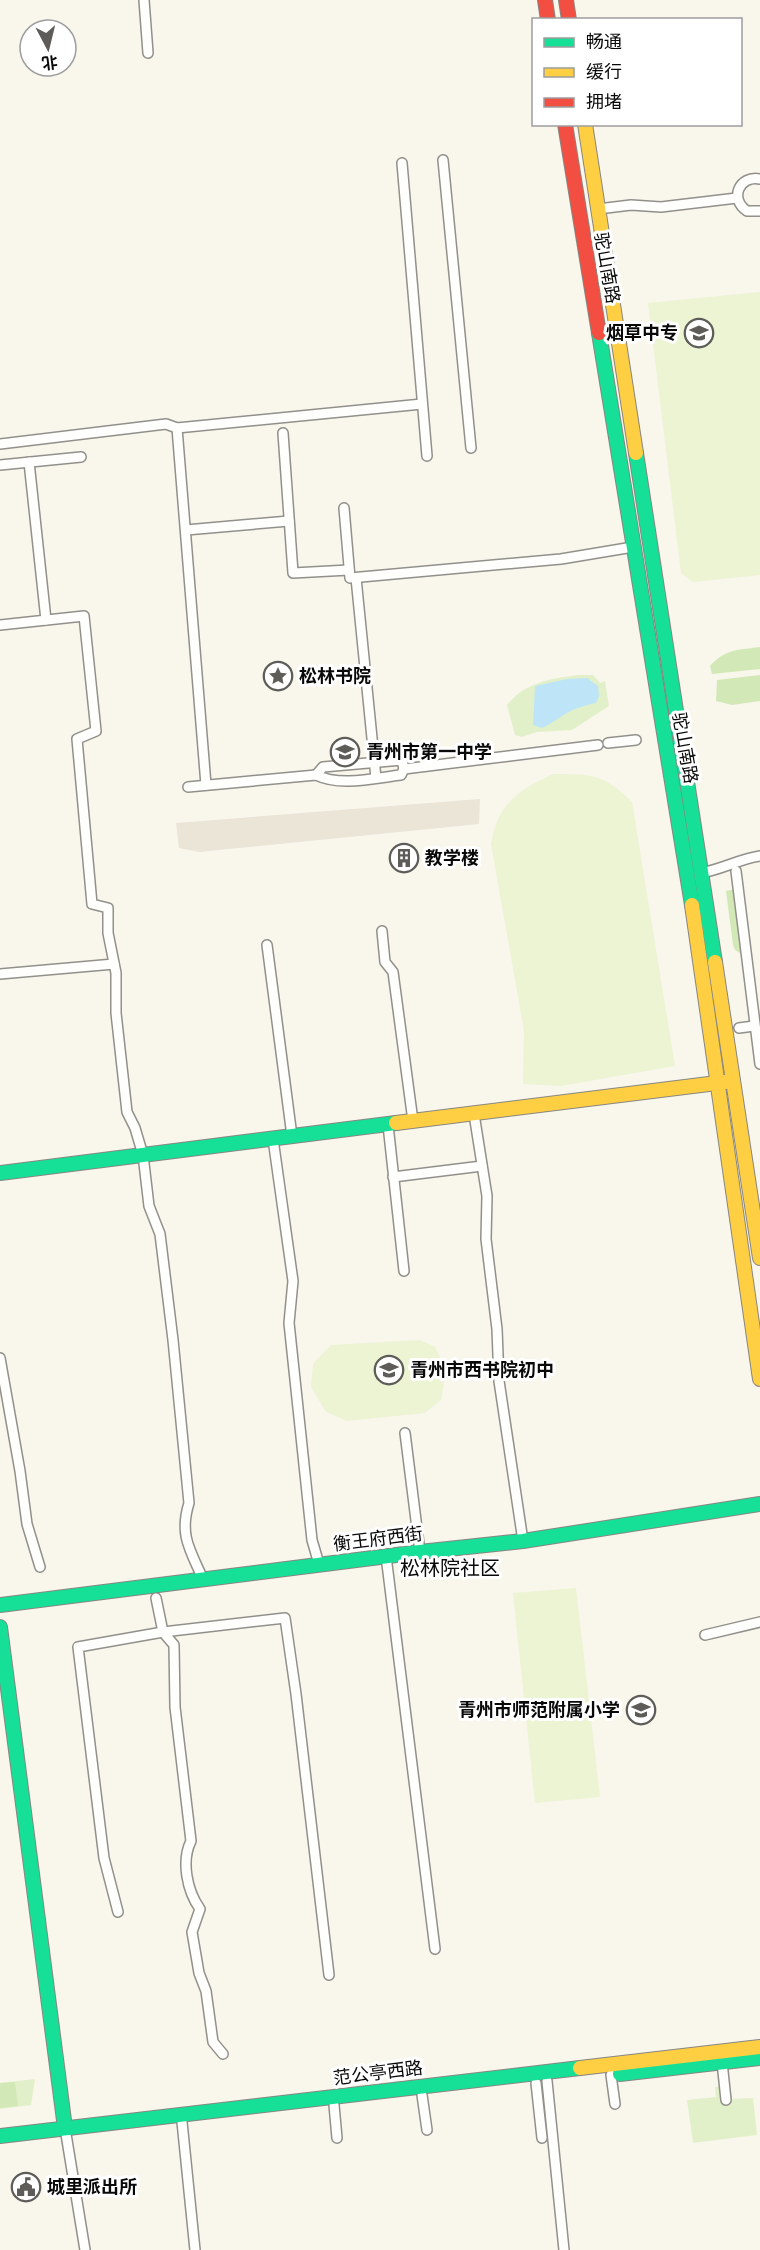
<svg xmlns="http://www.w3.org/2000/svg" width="760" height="2250" viewBox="0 0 760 2250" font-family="Georgia,'Noto Sans SC',serif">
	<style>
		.green { fill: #e2f0c9 }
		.forest { fill: #d2e9b7 }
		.pitch { fill: #ecf4d3 }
		.plaza { fill: #eae5d7 }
		.water { fill: #bee4f7 }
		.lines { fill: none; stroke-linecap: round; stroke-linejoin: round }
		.street-casing { stroke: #91908b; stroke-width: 12 }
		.fast-casing { stroke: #888682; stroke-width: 16 }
		.slow-casing { stroke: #888682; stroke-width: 16 }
		.jam-casing { stroke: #888682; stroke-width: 16 }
		.street { stroke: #fefefc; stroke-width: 9 }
		.fast { stroke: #16e098; stroke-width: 14 }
		.slow { stroke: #ffcf43; stroke-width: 14 }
		.jam { stroke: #f24e42; stroke-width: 14 }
		.labels { text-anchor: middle; stroke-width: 6; stroke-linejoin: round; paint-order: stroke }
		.street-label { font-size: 18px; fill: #090909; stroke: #fff }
		.poi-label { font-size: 18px; font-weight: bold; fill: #090909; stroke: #fff; text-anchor: start }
		.neighbourhood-label { font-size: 20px; fill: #090909; stroke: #fff }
	</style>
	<rect width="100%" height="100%" fill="#f9f6ec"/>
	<!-- green -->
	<g class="green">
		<path d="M578 675H593L600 683 605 681 609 706 572 730 537 732 522 737 515 735 507 705C526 682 550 679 578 675Z"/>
		<path d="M35 2079 31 2105 0 2109V2083Z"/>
		<path d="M730 2086 732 2099 753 2098 757 2135 693 2143 687 2100 716 2097 715 2087Z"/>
	</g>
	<!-- forest -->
	<g class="forest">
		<path d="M760 647V669L712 674 710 666C725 649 738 650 760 647Z"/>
		<path d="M760 675V701L732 705 716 701 717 680Z"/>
		<path d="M735 889 742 945 740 953 735 950 733 945 726 891Z"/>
		<path d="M15 2082 18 2106 0 2108V2083Z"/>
	</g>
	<!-- pitch -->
	<g class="pitch">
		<path d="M760 292V575L693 582 681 573 648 303Z"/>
		<path d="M553 774C591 774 604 774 632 802L675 1066 561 1086 523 1084 524 1031 491 844C497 805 518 790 553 774Z"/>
		<path d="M420 1340 435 1347 446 1370 441 1400 425 1413 347 1421 326 1412 311 1387 313 1364 331 1345Z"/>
		<path d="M576 1588 600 1797 535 1803 513 1593Z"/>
	</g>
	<!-- plaza -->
	<path class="plaza" d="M480 799 479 824 199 852 179 848 176 823Z"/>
	<!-- water -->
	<path class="water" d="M587 678 598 686 599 696 596 703C586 705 576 708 567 713 558 718 553 723 542 728L533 725 535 686 567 679Z"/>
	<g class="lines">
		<!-- street casing -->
		<g class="street-casing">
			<g id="street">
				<path d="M144 0 148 53"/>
				<path d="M443 160 471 448"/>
				<path d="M402 163 427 456"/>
				<path d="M760 179C739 175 729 199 747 211H760"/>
				<path d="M598 209 631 205 661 207 737 198"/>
				<path d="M177 428 206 785"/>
				<path d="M283 433 293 573 349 570"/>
				<path d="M0 444 166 424 177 428 422 404"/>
				<path d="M29 462 46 620"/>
				<path d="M0 465 81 457"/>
				<path d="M344 508 350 578 561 559 633 547"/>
				<path d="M186 530 289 521"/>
				<path d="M356 578 376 778"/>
				<path d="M0 625 84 616 96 731 77 739 92 904 108 908V933L116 973V1013L127 1112 135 1128 143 1155 149 1206 160 1234 173 1340 189 1503C179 1535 190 1550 203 1579"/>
				<path d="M608 743 636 740"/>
				<path d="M316 775 323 767 402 760 404 769"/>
				<path d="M188 787 316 775C340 787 375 778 401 775L404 769 598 745"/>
				<path d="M736 871 760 1064"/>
				<path d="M700 873C721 870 739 859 760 856"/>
				<path d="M382 931 385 962 393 972 413 1121"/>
				<path d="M267 945 292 1136"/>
				<path d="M0 974 114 964"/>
				<path d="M739 1028 754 1026"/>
				<path d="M474 1114 487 1196 486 1239 497 1329 499 1381 523 1541"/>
				<path d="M388 1125 404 1271"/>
				<path d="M273 1139 293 1281 289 1323 312 1540 319 1564"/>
				<path d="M393 1177 482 1166"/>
				<path d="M0 1358 20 1471 27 1524 40 1567"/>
				<path d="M405 1433 420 1552"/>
				<path d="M386 1556 435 1949"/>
				<path d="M156 1598 163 1632 174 1645 175 1707 191 1841C181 1861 187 1891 200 1909L192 1932 199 1973 206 1991 213 2042 223 2054"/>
				<path d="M705 1635 760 1622"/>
				<path d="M118 1912 104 1858 78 1647 163 1632 285 1618 296 1694 329 1975"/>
				<path d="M722 2062 726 2100"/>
				<path d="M611 2075 615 2104"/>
				<path d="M547 2081 564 2250"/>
				<path d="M536 2083 542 2138"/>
				<path d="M422 2095 427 2130"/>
				<path d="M334 2105 337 2138"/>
				<path d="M182 2122 195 2250"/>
				<path d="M65 2128 85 2250"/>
			</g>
		</g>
		<!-- fast casing -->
		<g class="fast-casing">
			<g id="fast">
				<path d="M599 333 692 905"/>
				<path d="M636 453 715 962"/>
				<path d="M0 1173 396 1123"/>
				<path d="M0 1605 420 1552 523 1541 760 1504"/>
				<path d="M0 1627 65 2128"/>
				<path d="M620 2074 760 2058"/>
				<path d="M0 2136 580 2068"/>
			</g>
		</g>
		<!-- slow casing -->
		<g class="slow-casing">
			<g id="slow">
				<path d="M585 124 636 453"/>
				<path d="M692 905 760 1379"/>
				<path d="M715 962 760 1258"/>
				<path d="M396 1123 733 1081"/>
				<path d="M580 2068 760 2047"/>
			</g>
		</g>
		<!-- jam casing -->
		<g class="jam-casing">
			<g id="jam">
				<path d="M545 0 548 20"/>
				<path d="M566 0 569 20"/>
				<path d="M565 124 599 333"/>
			</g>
		</g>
		<!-- street -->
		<use href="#street" class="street"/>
		<!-- fast -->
		<use href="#fast" class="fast"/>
		<!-- slow -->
		<use href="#slow" class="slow"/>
		<!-- jam -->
		<use href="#jam" class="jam"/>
	</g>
	<!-- icons -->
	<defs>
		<g id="school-ring" transform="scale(1.5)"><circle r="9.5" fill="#fff" stroke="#5d5c58" stroke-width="1.5"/><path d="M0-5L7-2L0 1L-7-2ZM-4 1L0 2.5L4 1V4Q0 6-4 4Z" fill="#5d5c58"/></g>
		<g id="sight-ring" transform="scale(1.5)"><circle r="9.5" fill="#fff" stroke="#5d5c58" stroke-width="1.5"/><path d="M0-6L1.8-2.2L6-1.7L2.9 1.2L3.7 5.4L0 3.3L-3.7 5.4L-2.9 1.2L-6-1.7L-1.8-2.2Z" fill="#5d5c58"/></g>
		<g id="building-ring" transform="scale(1.5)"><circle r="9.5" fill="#fff" stroke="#5d5c58" stroke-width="1.5"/><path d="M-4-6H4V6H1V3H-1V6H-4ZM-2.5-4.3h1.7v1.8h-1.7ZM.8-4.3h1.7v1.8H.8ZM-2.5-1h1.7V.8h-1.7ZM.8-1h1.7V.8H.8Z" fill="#5d5c58"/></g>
		<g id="civic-ring" transform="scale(1.5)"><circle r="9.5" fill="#fff" stroke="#5d5c58" stroke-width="1.5"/><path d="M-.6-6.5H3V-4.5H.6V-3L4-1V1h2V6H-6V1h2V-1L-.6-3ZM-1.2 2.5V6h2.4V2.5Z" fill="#5d5c58"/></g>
	</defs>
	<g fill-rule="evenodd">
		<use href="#school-ring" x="699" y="333"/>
		<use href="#sight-ring" x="278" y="676"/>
		<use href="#school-ring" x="345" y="752"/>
		<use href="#building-ring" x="404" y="858"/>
		<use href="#school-ring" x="389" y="1370"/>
		<use href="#school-ring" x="641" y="1710"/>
		<use href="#civic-ring" x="26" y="2187"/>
	</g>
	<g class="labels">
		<!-- street labels -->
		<g class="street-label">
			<text transform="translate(607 268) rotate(80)" y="6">驼山南路</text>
			<text transform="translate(685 748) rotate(80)" y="6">驼山南路</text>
			<text transform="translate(378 1539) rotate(-7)" y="6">衡王府西街</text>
			<text transform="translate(378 2073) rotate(-7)" y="6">范公亭西路</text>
		</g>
		<!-- poi labels -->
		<g class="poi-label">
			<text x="678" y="339" text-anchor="end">烟草中专</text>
			<text x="299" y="682">松林书院</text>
			<text x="366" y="758">青州市第一中学</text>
			<text x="425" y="864">教学楼</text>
			<text x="410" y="1376">青州市西书院初中</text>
			<text x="620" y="1716" text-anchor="end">青州市师范附属小学</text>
			<text x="47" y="2193">城里派出所</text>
		</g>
		<!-- neighbourhood labels -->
		<g class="neighbourhood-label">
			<text x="450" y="1575">松林院社区</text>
		</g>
	</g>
	<!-- legend -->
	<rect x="532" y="18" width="210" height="108" fill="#ffffff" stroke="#9d9d9d" stroke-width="1.5"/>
	<rect x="544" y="38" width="30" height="9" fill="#16e098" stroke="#9d9d9d" stroke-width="1.5"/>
	<text x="586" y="48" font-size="18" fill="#090909">畅通</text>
	<rect x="544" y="68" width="30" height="9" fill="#ffcf43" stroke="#9d9d9d" stroke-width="1.5"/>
	<text x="586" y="78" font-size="18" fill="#090909">缓行</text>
	<rect x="544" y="98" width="30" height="9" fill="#f24e42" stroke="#9d9d9d" stroke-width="1.5"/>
	<text x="586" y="108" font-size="18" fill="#090909">拥堵</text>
	<!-- north arrow -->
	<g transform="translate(48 48) rotate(173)"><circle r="28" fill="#ffffff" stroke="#9d9d9d" stroke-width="1.5"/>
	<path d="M0-4.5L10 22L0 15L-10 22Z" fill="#5d5c58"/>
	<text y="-9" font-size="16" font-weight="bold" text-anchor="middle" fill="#090909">北</text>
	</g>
</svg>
